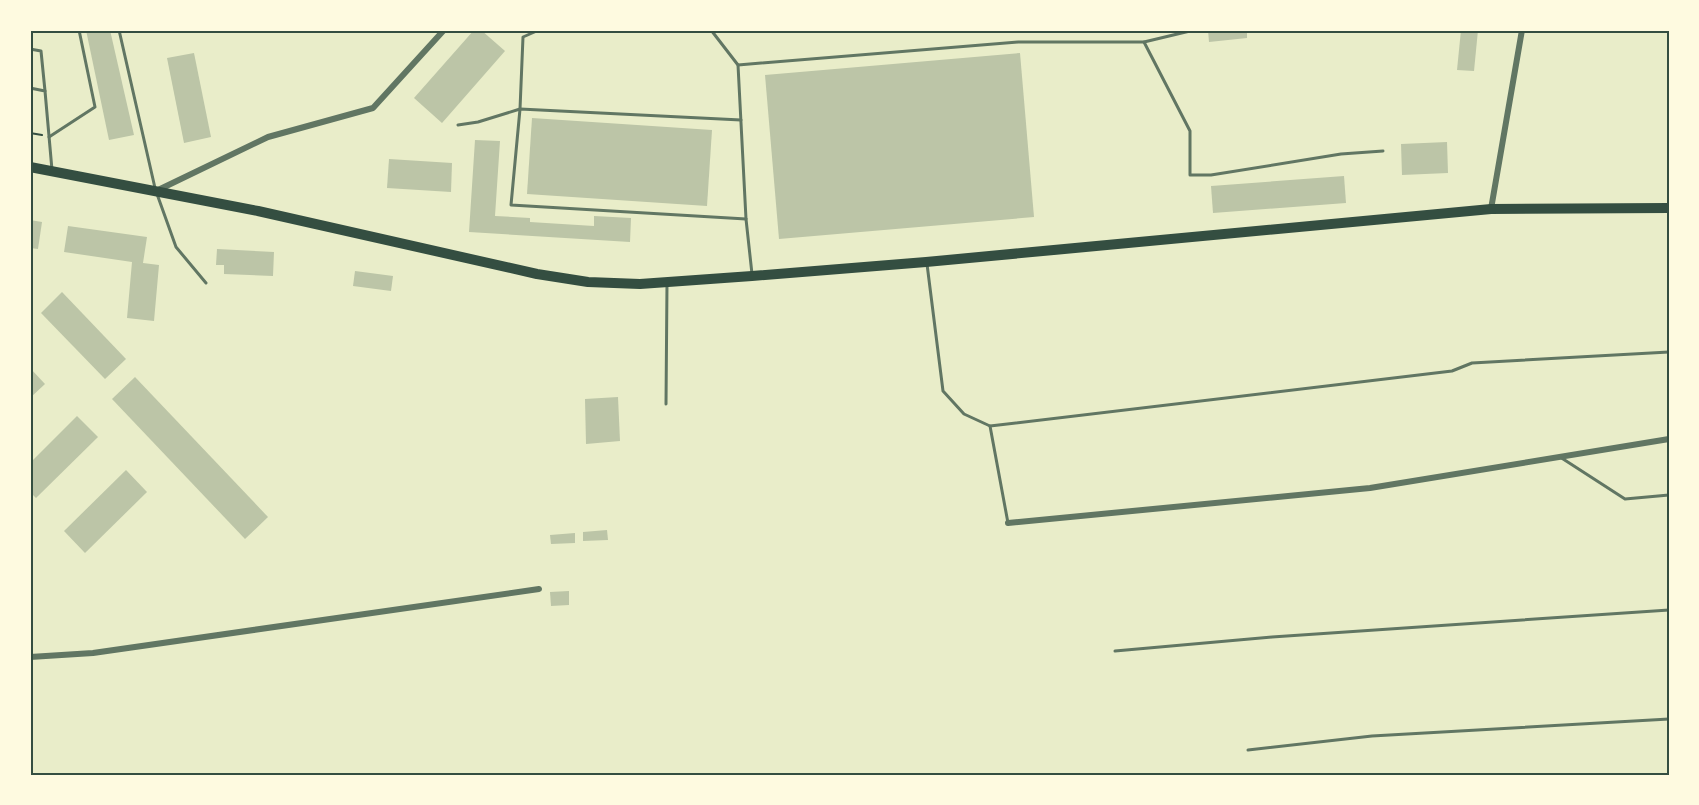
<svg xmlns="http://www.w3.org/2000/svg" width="1699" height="805" viewBox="0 0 1699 805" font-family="'Golos Text',sans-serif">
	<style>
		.building { fill: #bcc5a7 }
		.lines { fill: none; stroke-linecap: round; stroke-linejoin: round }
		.path { stroke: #344e41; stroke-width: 2 }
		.service { stroke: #617663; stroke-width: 3 }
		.minor { stroke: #617663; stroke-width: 6 }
		.primary { stroke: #344e41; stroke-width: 10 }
		.neatline { fill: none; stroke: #344e41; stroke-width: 2 }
	</style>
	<rect width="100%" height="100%" fill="#e9edc9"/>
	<!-- building -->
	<g class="building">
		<path d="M86 30H110L134 135 109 140Z"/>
		<path d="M474 30H481L505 51 442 123 414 98Z"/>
		<path d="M1208 30H1247V38L1209 42Z"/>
		<path d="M1461 30H1478L1474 71 1457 70Z"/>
		<path d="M194 53 211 137 184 143 167 58Z"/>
		<path d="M1020 53 1034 217 779 239 765 75Z"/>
		<path d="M532 118 712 130 707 206 527 194Z"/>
		<path d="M475 140 500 141 495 216 530 218V222L594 226V216L631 218 630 242 469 232Z"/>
		<path d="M1447 142 1448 173 1402 175 1401 144Z"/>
		<path d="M389 159 452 163 451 192 387 188Z"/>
		<path d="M1344 176 1346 203 1213 213 1211 186Z"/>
		<path d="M30 220 42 222 38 249 30 248Z"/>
		<path d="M68 226 147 237 143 263 159 265 154 321 127 318 132 262 64 252Z"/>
		<path d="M217 249 274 252 273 276 224 274V265H216Z"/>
		<path d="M355 271 393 276 391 291 353 286Z"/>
		<path d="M62 292 126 359 105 379 41 313Z"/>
		<path d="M30 368 45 384 30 398Z"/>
		<path d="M135 377 268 517 245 539 112 399Z"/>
		<path d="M618 397 620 441 586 444 585 399Z"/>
		<path d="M77 416 98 437 36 498 30 492V463Z"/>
		<path d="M126 470 147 492 85 553 64 531Z"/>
		<path d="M607 530 608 540 583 541V532Z"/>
		<path d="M575 533V543L551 544 550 535Z"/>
		<path d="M569 591V605L551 606 550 592Z"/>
	</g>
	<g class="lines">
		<!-- path -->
		<path class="path" d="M30 133 42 135"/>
		<!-- service -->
		<g class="service">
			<path d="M119 30 155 188"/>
			<path d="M539 30 523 37 520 109 511 205 746 219"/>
			<path d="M711 30 738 65 746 219 752 274"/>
			<path d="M1144 42 1190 131V175H1211L1341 154 1383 151"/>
			<path d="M30 49 41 51 45 91"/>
			<path d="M738 65 1018 42H1144L1190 31"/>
			<path d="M30 88 45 91 52 170"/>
			<path d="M458 125 478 122 520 109 741 120"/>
			<path d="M49 137 95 107 79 30"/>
			<path d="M157 194 176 247 206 283"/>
			<path d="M927 264 943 391 964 414 990 426 1008 523"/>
			<path d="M666 404 667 283"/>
			<path d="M990 426 1452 371 1472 363 1669 352"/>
			<path d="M1560 457 1625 499 1669 495"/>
			<path d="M1115 651 1272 637 1669 610"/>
			<path d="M1248 750 1372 736 1669 719"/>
		</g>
		<!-- minor -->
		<g class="minor">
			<path d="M156 191 268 137 373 108 444 30"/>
			<path d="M1491 209 1522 30"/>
			<path d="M1008 523 1370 488 1669 439"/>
			<path d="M30 657 93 653 539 589"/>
		</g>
		<!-- primary -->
		<path class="primary" d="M30 167 258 211 537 274 588 282 640 284 752 276 926 262 1491 209 1669 208"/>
	</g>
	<!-- border -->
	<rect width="1699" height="805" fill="none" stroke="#fefae0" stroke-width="63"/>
	<rect x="32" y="32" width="1636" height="742" class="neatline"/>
</svg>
